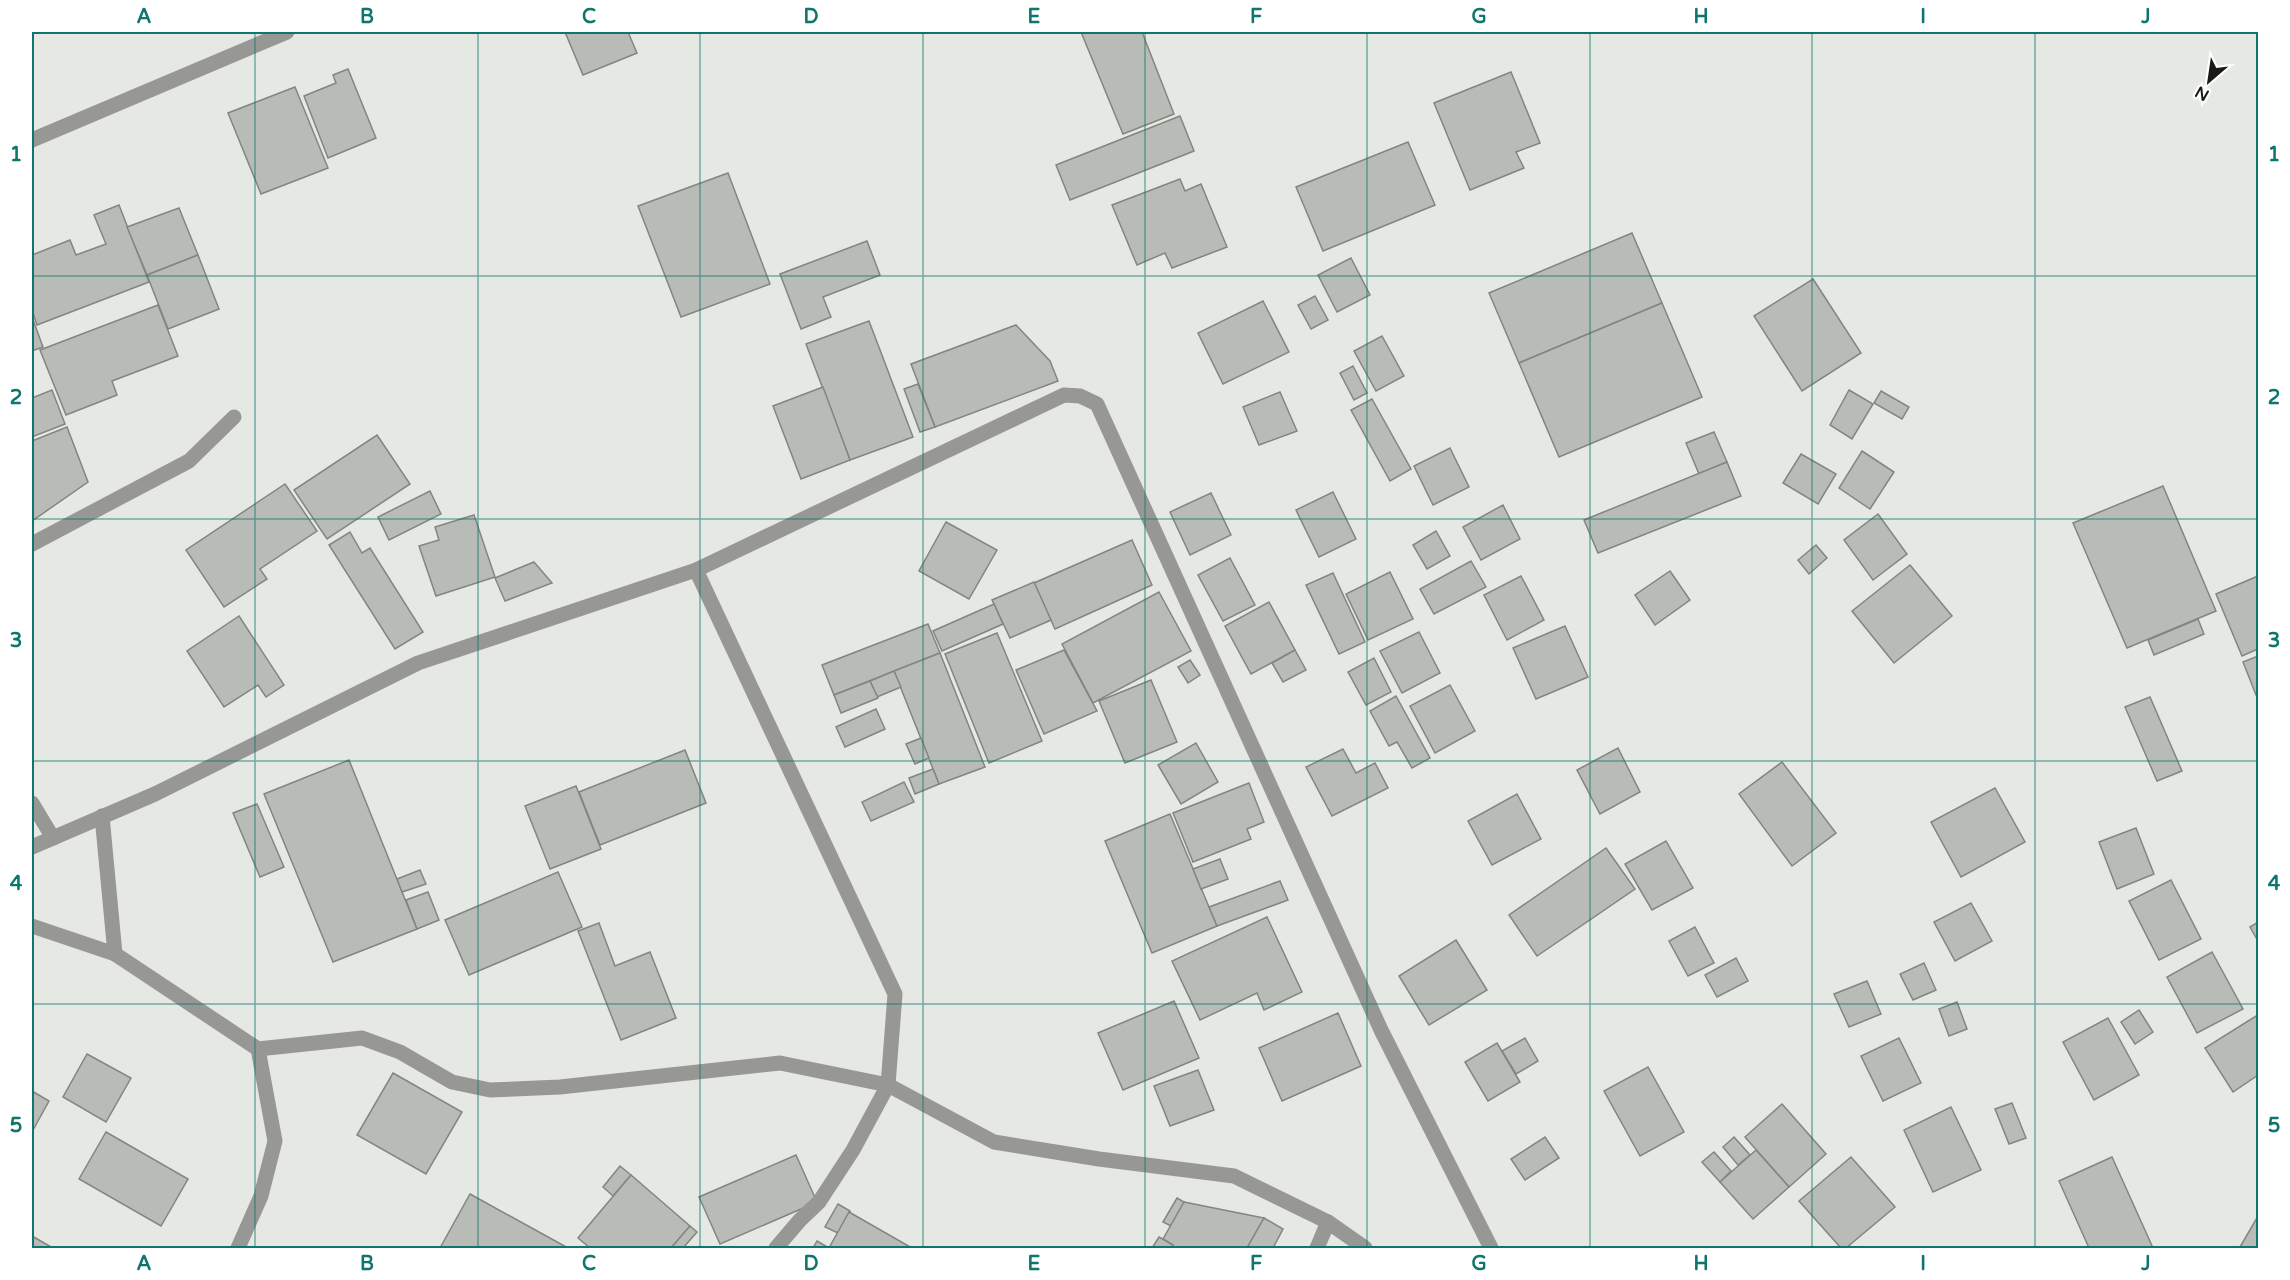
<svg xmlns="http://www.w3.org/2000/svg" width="2290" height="1280" viewBox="0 0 2290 1280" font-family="'Varela Round',sans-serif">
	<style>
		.building { fill: #b9bbb6; stroke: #838580; stroke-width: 1.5 }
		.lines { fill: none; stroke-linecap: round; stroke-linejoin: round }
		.minor { stroke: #979895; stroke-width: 15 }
		.grid { fill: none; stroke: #0f766e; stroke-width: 1.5; stroke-opacity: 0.55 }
		.neatline { fill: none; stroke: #0f766e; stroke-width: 2 }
		.grid-label { font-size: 20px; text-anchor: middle; font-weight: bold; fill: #0f766e }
	</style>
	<rect width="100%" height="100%" fill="#e6e9e3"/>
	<!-- building -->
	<g class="building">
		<path d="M565 32H628L637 53 583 75Z"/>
		<path d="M1081 32H1142L1174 114 1123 134Z"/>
		<path d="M348 69 376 138 328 158 304 96 336 83 333 75Z"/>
		<path d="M1511 72 1540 143 1516 152 1524 168 1470 190 1434 103Z"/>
		<path d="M295 87 328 168 261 194 228 113Z"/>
		<path d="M1180 116 1194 151 1070 200 1056 165Z"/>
		<path d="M1408 142 1435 205 1323 251 1296 187Z"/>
		<path d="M728 173 770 284 681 317 638 206Z"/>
		<path d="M1180 179 1185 191 1201 184 1227 247 1172 268 1165 253 1137 265 1112 205Z"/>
		<path d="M119 205 149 282 37 325 32 310V255L70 240 76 255 106 244 94 215Z"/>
		<path d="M179 208 198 255 147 275 127 227Z"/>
		<path d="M1632 233 1662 303 1519 363 1489 293Z"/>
		<path d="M867 241 880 275 823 297 831 317 801 329 780 274Z"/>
		<path d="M198 255 219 309 168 329 147 275Z"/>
		<path d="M1351 258 1370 295 1337 312 1318 275Z"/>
		<path d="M1813 279 1861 353 1802 391 1754 316Z"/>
		<path d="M1315 296 1328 320 1311 329 1298 305Z"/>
		<path d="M1263 301 1289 352 1223 384 1198 333Z"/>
		<path d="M1662 303 1702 397 1559 457 1519 363Z"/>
		<path d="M158 305 178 356 112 381 117 395 66 415 40 350Z"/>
		<path d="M32 317 43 347 32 351Z"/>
		<path d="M869 321 913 437 850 460 806 344Z"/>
		<path d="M1016 325 1050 361 1058 381 935 427 911 364Z"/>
		<path d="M1382 336 1404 376 1376 391 1354 351Z"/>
		<path d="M1353 366 1367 393 1354 400 1340 373Z"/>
		<path d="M918 384 935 427 920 432 904 389Z"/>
		<path d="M823 387 850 460 801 479 773 406Z"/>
		<path d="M52 390 65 424 32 437V398Z"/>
		<path d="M1849 390 1873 404 1852 439 1830 425Z"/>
		<path d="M1881 391 1909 407 1902 419 1874 403Z"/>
		<path d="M1280 392 1297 431 1259 445 1243 407Z"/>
		<path d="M1372 399 1411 469 1390 481 1351 410Z"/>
		<path d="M67 427 88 482 32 521V441Z"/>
		<path d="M1714 432 1727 462 1699 474 1686 443Z"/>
		<path d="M377 435 410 484 327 539 294 490Z"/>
		<path d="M1450 448 1469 487 1433 505 1414 466Z"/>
		<path d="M1862 451 1894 472 1870 509 1839 488Z"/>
		<path d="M1801 454 1836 474 1818 504 1783 483Z"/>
		<path d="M1727 462 1741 496 1598 553 1584 520Z"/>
		<path d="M285 484 317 531 260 569 267 579 224 607 186 550Z"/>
		<path d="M2163 486 2216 611 2127 648 2073 523Z"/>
		<path d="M430 491 441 514 389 540 378 517Z"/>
		<path d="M1333 492 1356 539 1319 557 1296 510Z"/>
		<path d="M1211 493 1231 535 1190 555 1170 512Z"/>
		<path d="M1503 505 1520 539 1481 560 1463 527Z"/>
		<path d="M1878 514 1907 554 1873 580 1844 540Z"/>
		<path d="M474 515 495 577 436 596 419 546 439 540 435 527Z"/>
		<path d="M946 522 997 550 969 599 919 571Z"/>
		<path d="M1436 531 1450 556 1427 569 1413 545Z"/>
		<path d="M350 532 362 553 370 548 423 632 395 649 329 545Z"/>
		<path d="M1132 540 1152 585 1055 629 1034 583Z"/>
		<path d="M1816 545 1827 558 1809 574 1798 560Z"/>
		<path d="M1230 558 1255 605 1223 621 1198 575Z"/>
		<path d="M1471 561 1486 587 1434 614 1420 589Z"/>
		<path d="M534 562 552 583 505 601 495 578Z"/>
		<path d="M1910 565 1952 616 1894 663 1852 611Z"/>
		<path d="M1670 571 1690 600 1655 625 1635 595Z"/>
		<path d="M1390 572 1413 619 1368 640 1346 594Z"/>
		<path d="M1333 573 1365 642 1339 654 1306 585Z"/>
		<path d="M1521 576 1544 620 1507 640 1484 595Z"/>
		<path d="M2258 576V649L2242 656 2216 594Z"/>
		<path d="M1034 582 1051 620 1010 638 992 600Z"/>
		<path d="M1159 592 1191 651 1093 703 1062 644Z"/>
		<path d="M1269 602 1295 650 1251 674 1225 626Z"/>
		<path d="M994 604 1003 624 942 651 933 631Z"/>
		<path d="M239 616 284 685 266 697 258 685 224 707 187 651Z"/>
		<path d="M2198 619 2204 634 2154 655 2148 640Z"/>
		<path d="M928 624 940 653 834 695 822 665Z"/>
		<path d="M1565 626 1588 677 1536 699 1513 648Z"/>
		<path d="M1419 632 1440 673 1402 693 1380 651Z"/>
		<path d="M997 633 1042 741 989 763 945 654Z"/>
		<path d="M1064 650 1097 711 1044 734 1016 670Z"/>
		<path d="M1295 650 1306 670 1283 682 1272 663Z"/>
		<path d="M940 653 985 767 939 784 894 671Z"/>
		<path d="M2258 656V700L2243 662Z"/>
		<path d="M1374 658 1391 692 1366 705 1348 672Z"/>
		<path d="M1190 660 1200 675 1188 683 1178 667Z"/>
		<path d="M894 671 901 687 877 697 870 681Z"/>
		<path d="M1151 680 1177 742 1125 763 1099 701Z"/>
		<path d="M870 681 878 698 841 713 834 695Z"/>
		<path d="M1450 685 1475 731 1435 753 1410 706Z"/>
		<path d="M1396 696 1430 758 1412 768 1397 742 1389 746 1370 711Z"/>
		<path d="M2150 697 2182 771 2157 781 2125 707Z"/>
		<path d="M876 709 885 729 845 747 836 727Z"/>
		<path d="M921 738 929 758 915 764 906 744Z"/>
		<path d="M1196 743 1218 782 1181 804 1158 765Z"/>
		<path d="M1618 748 1640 792 1600 814 1577 770Z"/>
		<path d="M1343 749 1356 773 1375 763 1388 788 1332 816 1306 767Z"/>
		<path d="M685 750 706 803 600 845 579 792Z"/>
		<path d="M349 760 417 929 333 962 264 794Z"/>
		<path d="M1782 762 1836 833 1792 866 1739 794Z"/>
		<path d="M933 769 939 784 915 794 909 778Z"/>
		<path d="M904 782 914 802 871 821 862 802Z"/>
		<path d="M1249 783 1264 822 1247 829 1251 839 1193 862 1173 813Z"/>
		<path d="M576 786 601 849 550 869 525 806Z"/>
		<path d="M1995 788 2025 842 1961 877 1931 822Z"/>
		<path d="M1517 794 1541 839 1492 865 1468 821Z"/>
		<path d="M257 804 284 867 260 877 233 813Z"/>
		<path d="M1170 814 1217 926 1152 953 1105 841Z"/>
		<path d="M2136 828 2154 874 2117 889 2099 842Z"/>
		<path d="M1666 841 1693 888 1652 910 1625 864Z"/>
		<path d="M1606 848 1635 889 1537 956 1509 915Z"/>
		<path d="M1220 859 1228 879 1201 889 1193 869Z"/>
		<path d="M420 870 426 884 402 892 397 879Z"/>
		<path d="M558 872 582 927 469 975 445 920Z"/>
		<path d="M2171 880 2201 939 2159 960 2129 901Z"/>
		<path d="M1280 881 1288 900 1217 926 1209 907Z"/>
		<path d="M428 892 439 920 417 929 406 900Z"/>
		<path d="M1971 903 1992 941 1955 961 1934 922Z"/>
		<path d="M1267 917 1302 992 1264 1010 1257 993 1200 1020 1172 961Z"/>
		<path d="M2258 922V941L2250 927Z"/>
		<path d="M599 923 615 966 650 952 676 1018 621 1040 578 931Z"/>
		<path d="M1695 927 1714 963 1688 976 1669 941Z"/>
		<path d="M1456 940 1487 990 1429 1025 1399 976Z"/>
		<path d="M2212 952 2243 1009 2197 1033 2167 977Z"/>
		<path d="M1736 958 1748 981 1717 997 1705 975Z"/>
		<path d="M1924 963 1936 990 1913 1000 1900 974Z"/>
		<path d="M1867 981 1881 1014 1849 1027 1834 994Z"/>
		<path d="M1174 1001 1199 1058 1123 1090 1098 1033Z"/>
		<path d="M1957 1002 1967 1029 1949 1036 1939 1009Z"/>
		<path d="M2139 1010 2153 1032 2135 1044 2121 1022Z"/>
		<path d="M1338 1013 1361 1066 1282 1101 1259 1048Z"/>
		<path d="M2256 1016 2258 1020V1075L2233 1092 2205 1048Z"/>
		<path d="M2108 1018 2139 1075 2094 1100 2063 1042Z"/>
		<path d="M1525 1038 1538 1061 1516 1074 1502 1051Z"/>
		<path d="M1899 1038 1921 1083 1883 1101 1861 1056Z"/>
		<path d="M1497 1043 1520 1082 1488 1101 1465 1062Z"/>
		<path d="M87 1054 131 1078 106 1122 63 1097Z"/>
		<path d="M1648 1067 1684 1132 1640 1156 1604 1091Z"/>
		<path d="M1198 1070 1214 1110 1170 1126 1154 1086Z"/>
		<path d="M393 1073 462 1112 426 1174 357 1135Z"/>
		<path d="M32 1091 49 1101 32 1132Z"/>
		<path d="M2012 1103 2026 1138 2009 1144 1995 1109Z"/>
		<path d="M1782 1104 1826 1154 1789 1187 1745 1137Z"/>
		<path d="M1951 1107 1981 1170 1933 1192 1904 1130Z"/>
		<path d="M106 1132 188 1179 161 1226 79 1179Z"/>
		<path d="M1545 1137 1559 1158 1525 1180 1511 1159Z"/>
		<path d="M1734 1137 1750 1155 1738 1165 1723 1147Z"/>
		<path d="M1756 1150 1789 1187 1753 1219 1720 1182Z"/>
		<path d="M1714 1152 1731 1171 1720 1182 1702 1162Z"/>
		<path d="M796 1155 817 1202 720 1244 699 1197Z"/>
		<path d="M1851 1157 1895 1207 1846 1248H1841L1799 1201Z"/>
		<path d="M2112 1157 2153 1248H2089L2059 1181Z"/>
		<path d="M620 1166 631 1175 613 1196 603 1187Z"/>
		<path d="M631 1175 690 1226 671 1248H590L578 1238Z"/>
		<path d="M470 1194 568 1248H440Z"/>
		<path d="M1177 1198 1184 1202 1171 1226 1163 1222Z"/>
		<path d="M1184 1202 1264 1218 1247 1248H1171L1173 1245 1163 1239Z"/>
		<path d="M838 1204 850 1211 838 1233 825 1227Z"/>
		<path d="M849 1212 912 1248H829Z"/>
		<path d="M2258 1216V1248H2242L2240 1247Z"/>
		<path d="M1264 1218 1283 1229 1273 1248H1247Z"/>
		<path d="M690 1226 697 1232 683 1248H671Z"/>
		<path d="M32 1236 53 1248H32Z"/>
		<path d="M1159 1237 1173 1245 1171 1248H1152Z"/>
		<path d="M817 1241 829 1248H813Z"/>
	</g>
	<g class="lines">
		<!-- minor -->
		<g class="minor">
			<path d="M32 140 287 32"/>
			<path d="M32 544 189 461 234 417"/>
			<path d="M696 570 1064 395 1080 396 1097 404 1381 1030 1491 1248"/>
			<path d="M32 803 53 838"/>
			<path d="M102 816 115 954"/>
			<path d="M32 847 155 794 418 663 696 570 895 994 888 1085 780 1063 560 1087 490 1090 452 1082 400 1052 362 1038 258 1049 115 954 32 926"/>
			<path d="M238 1248 261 1196 275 1141 258 1049"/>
			<path d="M776 1248 800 1220 819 1202 853 1150 888 1085 994 1142 1099 1159 1234 1176 1328 1222"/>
			<path d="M1317 1248 1328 1222 1365 1248"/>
		</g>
	</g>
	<!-- grid -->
	<path class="grid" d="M255 32V1248M478 32V1248M700 32V1248M923 32V1248M1145 32V1248M1367 32V1248M1590 32V1248M1812 32V1248M2035 32V1248M32 276H2258M32 519H2258M32 761H2258M32 1004H2258"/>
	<!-- border -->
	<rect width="2290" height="1280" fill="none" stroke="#ffffff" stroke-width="66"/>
	<!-- north arrow -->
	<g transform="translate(2209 81) rotate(209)" stroke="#ffffff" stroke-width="4.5" paint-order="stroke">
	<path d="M0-4.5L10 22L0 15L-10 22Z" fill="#191a18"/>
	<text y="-9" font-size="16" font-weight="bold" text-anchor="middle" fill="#191a18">N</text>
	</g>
	<rect x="33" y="33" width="2224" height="1214" class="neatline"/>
	<g class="grid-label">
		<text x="144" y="23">A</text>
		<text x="367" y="23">B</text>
		<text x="589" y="23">C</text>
		<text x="811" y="23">D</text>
		<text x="1034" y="23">E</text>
		<text x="1256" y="23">F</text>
		<text x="1479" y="23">G</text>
		<text x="1701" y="23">H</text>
		<text x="1923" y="23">I</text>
		<text x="2146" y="23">J</text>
		<text x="16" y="161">1</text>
		<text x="2274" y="161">1</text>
		<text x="16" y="404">2</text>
		<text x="2274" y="404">2</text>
		<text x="16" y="647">3</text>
		<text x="2274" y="647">3</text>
		<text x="16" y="890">4</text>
		<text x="2274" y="890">4</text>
		<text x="16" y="1132">5</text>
		<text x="2274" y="1132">5</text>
		<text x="144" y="1270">A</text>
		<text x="367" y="1270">B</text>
		<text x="589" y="1270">C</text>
		<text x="811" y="1270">D</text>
		<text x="1034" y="1270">E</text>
		<text x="1256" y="1270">F</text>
		<text x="1479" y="1270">G</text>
		<text x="1701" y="1270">H</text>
		<text x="1923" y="1270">I</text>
		<text x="2146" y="1270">J</text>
	</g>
</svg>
